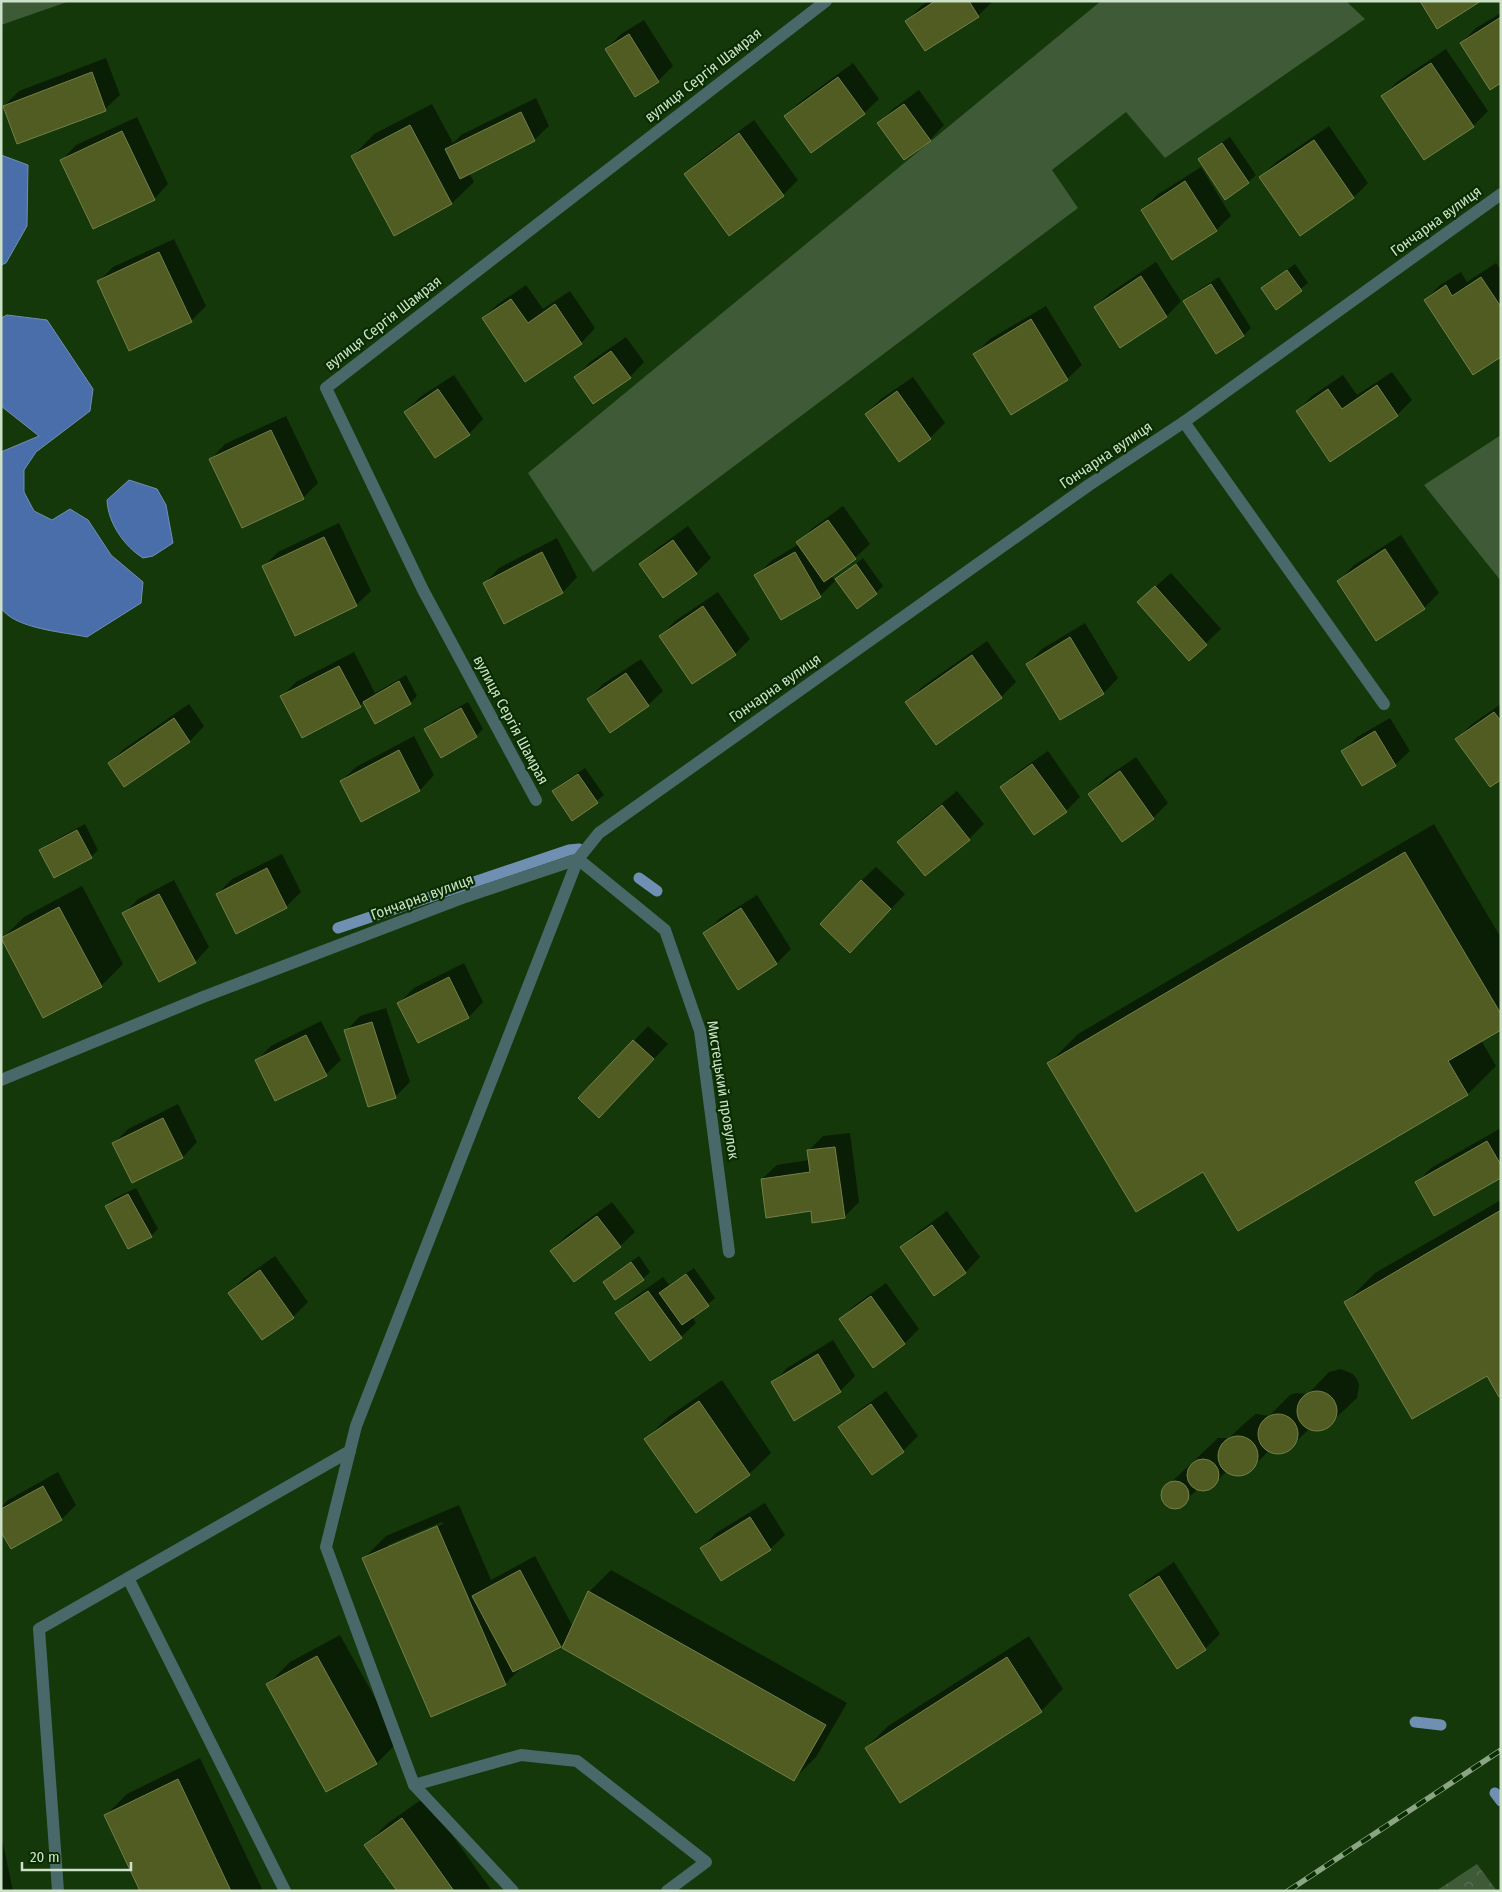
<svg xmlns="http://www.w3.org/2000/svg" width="1502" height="1892" viewBox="0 0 1502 1892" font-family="'Fira Sans Condensed',sans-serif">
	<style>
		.forest { fill: url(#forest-crowns) }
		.green { fill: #3e5a37 }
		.water { fill: #496eaa; stroke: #7090b3 }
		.shadow { fill: #0007; fill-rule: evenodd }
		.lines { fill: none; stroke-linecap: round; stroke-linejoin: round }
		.stream { stroke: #7090b3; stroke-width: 11 }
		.building { fill: #505c22; stroke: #738047 }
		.service { stroke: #486869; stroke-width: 12 }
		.minor { stroke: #486869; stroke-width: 12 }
		.tertiary { stroke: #486869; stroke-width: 12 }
		.rail-casing { stroke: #8ba584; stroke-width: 5.5 }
		.rail { stroke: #092d01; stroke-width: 4; stroke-dasharray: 11; stroke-linecap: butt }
		.labels { text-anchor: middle; stroke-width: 4.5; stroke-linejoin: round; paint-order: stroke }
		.street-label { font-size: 15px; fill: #cce1c7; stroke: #092d01 }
	</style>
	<defs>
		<pattern id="forest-crowns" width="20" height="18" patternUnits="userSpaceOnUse" patternTransform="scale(1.25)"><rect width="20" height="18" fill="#3e5a37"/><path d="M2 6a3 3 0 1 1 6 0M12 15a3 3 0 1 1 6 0" fill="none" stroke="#597152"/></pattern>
	</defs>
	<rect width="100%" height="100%" fill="#14380a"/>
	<!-- forest -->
	<path class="forest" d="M1477 1864 1497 1891H1436Z"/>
	<!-- green -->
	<g class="green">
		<path d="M1 1H70L1 25Z"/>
		<path d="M1101 1H1346L1365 19 1165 158 1126 112 1052 170 1078 208 593 572 528 473Z"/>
		<path d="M1501 435V581L1424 485Z"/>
	</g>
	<!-- water -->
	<g class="water">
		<path d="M1 155 28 165 27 226 6 263 1 265Z"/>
		<path d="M7 315 47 320 93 389 90 411 36 452 24 470V492L34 511 52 520 70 509 88 520 111 555 143 582 141 603 87 637C64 632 15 629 1 608V452L39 436 1 406V318Z"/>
		<path d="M129 480 157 489 166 505 173 543 153 556 143 558C124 546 108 523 107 500Z"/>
	</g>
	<!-- shadow -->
	<g class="shadow">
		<path d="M929 1H993L978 16 907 21 921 6Z"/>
		<path d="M1501 13V82L1461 43 1476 28Z"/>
		<path d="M644 20 673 66 658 81 606 49 621 34Z"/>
		<path d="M1446 49 1488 111 1473 126 1382 97 1397 82Z"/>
		<path d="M106 58 120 95 105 109 4 106 19 91Z"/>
		<path d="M853 63 879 99 864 113 785 116 800 102Z"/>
		<path d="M919 90 944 125 930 140 879 123 893 109Z"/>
		<path d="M536 98 549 126 534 140 469 173 474 182 452 203 353 156 374 134 432 104 453 143 461 135Z"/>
		<path d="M137 117 168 184 154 199 62 160 76 145Z"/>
		<path d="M754 120 798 180 783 195 729 234 685 174 700 160Z"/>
		<path d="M1329 126 1368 183 1354 197 1261 177 1275 163Z"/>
		<path d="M1230 137 1256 175 1248 182 1199 159 1207 152Z"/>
		<path d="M1201 167 1231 216 1216 230 1143 210 1157 195Z"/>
		<path d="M174 239 206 306 191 321 98 282 113 267Z"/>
		<path d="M1156 262 1181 301 1167 316 1120 346 1095 307 1110 293Z"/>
		<path d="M1496 263 1501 270V355L1425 300 1440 285 1461 272 1467 282Z"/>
		<path d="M1295 264 1308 283 1276 308 1262 289Z"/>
		<path d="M1219 277 1251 328 1244 335 1216 352 1185 301 1192 294Z"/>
		<path d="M526 285 543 309 570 291 595 328 581 343 483 318 498 304Z"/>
		<path d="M1046 306 1082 365 1067 379 975 354 990 339Z"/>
		<path d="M626 337 644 362 630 377H576L590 362Z"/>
		<path d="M1392 372 1412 400 1397 415 1297 411 1312 396 1343 375 1357 395Z"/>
		<path d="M454 375 483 419 469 434 405 412 420 397Z"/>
		<path d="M913 377 945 423 930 438 899 460 866 414 881 399Z"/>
		<path d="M286 416 318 483 303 498 211 459 225 444Z"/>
		<path d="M843 506 870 544 855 558 831 575 835 581 820 596 756 576 771 561 799 544 798 542 813 528Z"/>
		<path d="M339 523 371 591 356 605 264 566 278 552Z"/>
		<path d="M688 526 711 558 696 573 641 564 655 550Z"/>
		<path d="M1401 535 1439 593 1424 608 1339 581 1353 566Z"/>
		<path d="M557 538 577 577 563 592 505 622 485 583 499 568Z"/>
		<path d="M863 558 883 586 876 593 837 579Z"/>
		<path d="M1171 573 1221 629 1189 659 1154 588Z"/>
		<path d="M718 592 750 639 735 654 661 636 675 621Z"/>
		<path d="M1085 623 1118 678 1104 693 1060 718 1027 664 1042 649Z"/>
		<path d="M987 641 1016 682 1001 697 936 743 907 702 922 687Z"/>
		<path d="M354 652 375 693 406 675 417 696 410 703 376 722 364 701 360 706 281 697 296 682Z"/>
		<path d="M641 659 663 691 648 705 588 699 603 684Z"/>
		<path d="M468 702 483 729 476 736 426 729 433 722Z"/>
		<path d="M189 704 204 726 190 741 124 786 109 763 124 749Z"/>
		<path d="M1501 704V779L1457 739 1472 724Z"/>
		<path d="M1390 718 1410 751 1395 765 1343 752 1357 737Z"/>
		<path d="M414 736 434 775 420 790 362 820 341 781 356 767Z"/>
		<path d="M1048 751 1080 797 1066 811 1002 788 1016 773Z"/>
		<path d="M1136 757 1168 803 1153 818 1090 794 1104 779Z"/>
		<path d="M585 768 604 795 573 819 554 791 561 784Z"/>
		<path d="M957 791 984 824 969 839 925 875 899 842 913 827Z"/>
		<path d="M85 824 98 850 91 857 41 851 48 844Z"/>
		<path d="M1434 824 1501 938V1028L1481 1040 1496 1066 1468 1094 1239 1229 1204 1170 1049 1063 1078 1034Z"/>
		<path d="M282 854 301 892 286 907 217 894 232 879Z"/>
		<path d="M876 867 905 894 865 937 861 881Z"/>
		<path d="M174 880 209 947 195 962 124 914 138 899Z"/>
		<path d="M82 886 123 964 101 986 2 939 24 917Z"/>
		<path d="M757 895 791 949 777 963 704 934 719 919Z"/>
		<path d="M464 963 483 1002 469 1017 418 1042 399 1003 414 988Z"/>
		<path d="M386 1008 410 1082 395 1097 346 1031 360 1016Z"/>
		<path d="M321 1021 341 1060 326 1074 256 1061 271 1046Z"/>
		<path d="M648 1026 668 1044 613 1102 580 1098Z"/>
		<path d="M178 1104 197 1142 183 1157 133 1182 114 1143 128 1129Z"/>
		<path d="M1501 1128V1177L1416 1183 1431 1168Z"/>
		<path d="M850 1133 859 1202 844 1217 812 1210 762 1179 777 1165 809 1160 808 1151 823 1136Z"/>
		<path d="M136 1188 158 1229 151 1236 106 1206 113 1199Z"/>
		<path d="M1501 1200V1394L1487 1374 1346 1302 1375 1273Z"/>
		<path d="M612 1202 635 1232 620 1246 551 1251 566 1236Z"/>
		<path d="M947 1211 980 1257 966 1272 934 1294 902 1248 917 1233Z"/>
		<path d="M275 1256 308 1302 293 1317 262 1339 229 1293 244 1278Z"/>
		<path d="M639 1256 650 1272 643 1279 616 1298 604 1282 611 1275Z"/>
		<path d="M694 1268 715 1298 692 1317 696 1323 681 1337 617 1313 632 1299 663 1277 669 1285Z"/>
		<path d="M886 1283 919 1329 904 1344 840 1320 855 1305Z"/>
		<path d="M833 1340 855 1376 840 1391 773 1383 787 1368Z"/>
		<path d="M1341 1369 1353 1374 1357 1379 1359 1385 1357 1398 1324 1429 1318 1430 1310 1428 1286 1452H1273L1270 1450 1246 1473 1233 1474 1228 1470 1210 1488H1199L1178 1507H1175L1167 1504 1163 1498V1490L1218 1438H1229L1246 1422 1256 1414 1269 1416 1290 1395 1296 1393 1308 1394 1329 1372Z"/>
		<path d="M722 1380 771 1453 749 1474 646 1439 668 1417Z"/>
		<path d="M886 1391 918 1436 903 1451 873 1473 840 1428 855 1413Z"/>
		<path d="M58 1472 76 1505 62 1519 1 1529V1507L8 1500Z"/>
		<path d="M765 1503 785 1535 770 1549 702 1548 716 1533Z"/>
		<path d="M459 1505 491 1580 535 1556 573 1627 589 1592 611 1570 847 1703 816 1757 794 1779 566 1641 561 1646 523 1666 505 1684 364 1558 386 1536ZM442 1522 443 1524 388 1548V1545Z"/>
		<path d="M1174 1562 1220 1634 1205 1649 1177 1667 1131 1596 1146 1581Z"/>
		<path d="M340 1635 399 1741 377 1763 327 1791 268 1684 290 1662Z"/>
		<path d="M1029 1636 1063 1689 1041 1711 866 1748 888 1726Z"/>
		<path d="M200 1758 263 1891H141L105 1816 127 1794Z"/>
		<path d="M425 1797 492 1891H398L366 1845 388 1823Z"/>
		<path d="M1 1834 13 1891H1Z"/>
	</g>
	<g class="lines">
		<!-- stream -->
		<g class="stream">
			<path d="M639 878 657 891"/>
			<path d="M338 928 569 850 579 849"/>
			<path d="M1415 1722 1441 1725"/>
			<path d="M1495 1793 1501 1801"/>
		</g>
	</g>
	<!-- building -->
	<g class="building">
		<path d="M935 1H969L979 17 925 51 905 21Z"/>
		<path d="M1420 1H1481L1437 29Z"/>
		<path d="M1501 17V83L1490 90 1460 43Z"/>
		<path d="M629 34 659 82 635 97 605 49Z"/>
		<path d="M1431 63 1474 127 1424 160 1381 96Z"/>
		<path d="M92 72 106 111 17 144 3 106Z"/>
		<path d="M838 77 865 114 811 153 784 116Z"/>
		<path d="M904 104 931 141 904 160 877 123Z"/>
		<path d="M521 112 535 141 460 179 445 149Z"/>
		<path d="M410 125 452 204 394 236 351 156Z"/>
		<path d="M122 131 155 200 93 229 60 160Z"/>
		<path d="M739 133 784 196 729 236 684 174Z"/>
		<path d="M1314 140 1354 198 1300 236 1259 177Z"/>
		<path d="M1222 143 1249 183 1225 200 1198 159Z"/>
		<path d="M1185 181 1217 231 1172 260 1141 210Z"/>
		<path d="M159 252 192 322 129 351 97 281Z"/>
		<path d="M1287 270 1302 291 1276 310 1261 288Z"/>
		<path d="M1141 276 1167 317 1120 348 1094 307Z"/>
		<path d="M1481 277 1501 307V357L1473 375 1424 300 1446 285 1452 296Z"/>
		<path d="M1211 284 1244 336 1216 354 1183 301Z"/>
		<path d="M511 299 528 323 555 304 582 344 525 382 482 318Z"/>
		<path d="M1031 319 1068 380 1011 415 973 354Z"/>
		<path d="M611 351 631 378 593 404 574 377Z"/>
		<path d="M1377 385 1398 416 1330 462 1296 411 1328 389 1342 409Z"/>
		<path d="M438 389 470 435 435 458 404 412Z"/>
		<path d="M897 391 931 439 899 462 865 414Z"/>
		<path d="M271 430 304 499 242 528 209 459Z"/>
		<path d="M828 520 856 559 824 582 796 542Z"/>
		<path d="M324 537 357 606 295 636 262 566Z"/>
		<path d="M673 540 697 574 663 598 639 564Z"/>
		<path d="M1385 549 1425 609 1376 641 1337 581Z"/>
		<path d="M542 552 563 593 504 624 483 583Z"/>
		<path d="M795 552 821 597 781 620 754 575Z"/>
		<path d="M856 564 877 594 857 609 835 579Z"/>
		<path d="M1155 586 1207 645 1189 661 1137 602Z"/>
		<path d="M703 606 736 655 692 684 659 636Z"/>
		<path d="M1070 637 1104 694 1060 720 1026 664Z"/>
		<path d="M972 655 1002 698 936 745 905 702Z"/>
		<path d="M339 666 361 707 302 738 280 696Z"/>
		<path d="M626 673 649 706 610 733 587 699Z"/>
		<path d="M399 681 411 704 375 724 363 702Z"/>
		<path d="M461 708 477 737 441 758 424 729Z"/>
		<path d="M1494 712 1501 721V780L1490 787 1455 739Z"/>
		<path d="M174 718 190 742 124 787 108 763Z"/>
		<path d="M1375 731 1396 766 1362 786 1341 751Z"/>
		<path d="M399 750 420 791 361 822 340 781Z"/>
		<path d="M1032 764 1067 812 1034 835 1000 787Z"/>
		<path d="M1120 771 1154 819 1122 842 1088 794Z"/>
		<path d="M578 774 598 803 572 821 552 791Z"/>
		<path d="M942 805 970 840 925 876 897 842Z"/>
		<path d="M77 830 92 858 54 878 39 850Z"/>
		<path d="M1405 852 1501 1014V1030L1448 1061 1468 1095 1238 1231 1203 1172 1136 1212 1047 1063Z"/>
		<path d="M267 868 287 908 236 934 216 894Z"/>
		<path d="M861 880 891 909 850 953 820 924Z"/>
		<path d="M159 894 196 963 159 982 122 913Z"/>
		<path d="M59 907 102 987 43 1018 1 938Z"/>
		<path d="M741 908 777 964 738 990 703 933Z"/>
		<path d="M449 977 469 1018 418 1043 397 1003Z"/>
		<path d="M372 1022 396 1098 368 1107 344 1030Z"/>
		<path d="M306 1035 327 1076 275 1101 255 1060Z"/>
		<path d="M633 1040 654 1059 599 1118 578 1098Z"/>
		<path d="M163 1118 183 1158 132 1183 112 1143Z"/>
		<path d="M1487 1141 1501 1165V1178L1434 1216 1415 1182Z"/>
		<path d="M835 1147 845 1218 812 1223 811 1211 766 1218 761 1179 810 1172 807 1150Z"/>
		<path d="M128 1194 152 1237 128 1249 105 1206Z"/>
		<path d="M1501 1210V1396L1499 1397 1487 1376 1412 1419 1344 1302Z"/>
		<path d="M597 1216 621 1247 574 1282 550 1251Z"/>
		<path d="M932 1225 966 1273 934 1296 900 1247Z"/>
		<path d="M631 1262 644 1280 615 1300 603 1282Z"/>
		<path d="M260 1270 294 1318 262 1340 228 1293Z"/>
		<path d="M686 1274 709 1306 682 1325 659 1293Z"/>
		<path d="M648 1291 682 1338 650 1361 615 1313Z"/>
		<path d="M871 1296 905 1344 873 1368 839 1319Z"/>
		<path d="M818 1354 841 1392 794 1421 771 1382Z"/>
		<circle cx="1317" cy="1411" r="20"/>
		<path d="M699 1401 750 1475 696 1513 644 1439Z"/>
		<path d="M871 1404 904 1452 872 1475 838 1427Z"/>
		<circle cx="1278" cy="1434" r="20"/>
		<circle cx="1238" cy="1456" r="20"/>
		<circle cx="1203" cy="1475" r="16"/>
		<circle cx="1175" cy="1495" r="14"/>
		<path d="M43 1486 62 1520 11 1549 1 1532V1509Z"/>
		<path d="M750 1517 771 1550 721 1581 700 1548Z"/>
		<path d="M437 1526 506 1685 431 1717 362 1558Z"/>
		<path d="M520 1570 561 1647 513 1672 472 1596Z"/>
		<path d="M1159 1576 1206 1650 1177 1669 1129 1595Z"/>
		<path d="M588 1591 826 1725 794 1781 562 1648Z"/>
		<path d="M317 1656 377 1764 326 1792 266 1684Z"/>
		<path d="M1007 1657 1042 1712 900 1803 865 1748Z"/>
		<path d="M178 1779 231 1891H140L104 1815Z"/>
		<path d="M402 1818 454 1891H397L364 1845Z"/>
	</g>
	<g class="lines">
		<!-- service -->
		<g class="service">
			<path d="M1184 422 1384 704"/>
			<path d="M128 1578 285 1891"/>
			<path d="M414 1785 521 1755 577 1761 706 1862 667 1891"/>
			<path d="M58 1891 39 1629 350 1451"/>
			<path d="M513 1891 414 1785 326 1547 356 1426 578 859"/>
		</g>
		<!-- minor -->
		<g class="minor">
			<path d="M536 800 423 590 326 388 826 1"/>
			<path d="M578 859 665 930 700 1031 729 1252"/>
		</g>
		<!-- tertiary -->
		<path class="tertiary" d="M1 1080 203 997 465 897 578 859 599 833 1089 485 1184 422 1501 194"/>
		<!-- rail casing -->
		<g class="rail-casing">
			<path id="rail" d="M1288 1891 1501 1750"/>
		</g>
		<!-- rail -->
		<use href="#rail" class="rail"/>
	</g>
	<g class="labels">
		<!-- street labels -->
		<g class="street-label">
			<text transform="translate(703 75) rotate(-38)" y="5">вулиця Сергія Шамрая</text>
			<text transform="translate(1436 221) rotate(-36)" y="5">Гончарна вулиця</text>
			<text transform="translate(383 323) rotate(-38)" y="5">вулиця Сергія Шамрая</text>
			<text transform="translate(1106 455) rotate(-34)" y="5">Гончарна вулиця</text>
			<text transform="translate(775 688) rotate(-35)" y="5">Гончарна вулиця</text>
			<text transform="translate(511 720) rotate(62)" y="5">вулиця Сергія Шамрая</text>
			<text transform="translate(422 897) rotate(-20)" y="5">Гончарна вулиця</text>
			<text transform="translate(723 1090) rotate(81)" y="5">Мистецький провулок</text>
		</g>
	</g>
	<!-- border -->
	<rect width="1502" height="1892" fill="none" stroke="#cce1c7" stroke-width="5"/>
	<!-- scale -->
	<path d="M22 1862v8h109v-8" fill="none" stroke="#cce1c7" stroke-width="2.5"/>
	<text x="30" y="1862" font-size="15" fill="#cce1c7" stroke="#092d01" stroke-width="4" paint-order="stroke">20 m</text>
</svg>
